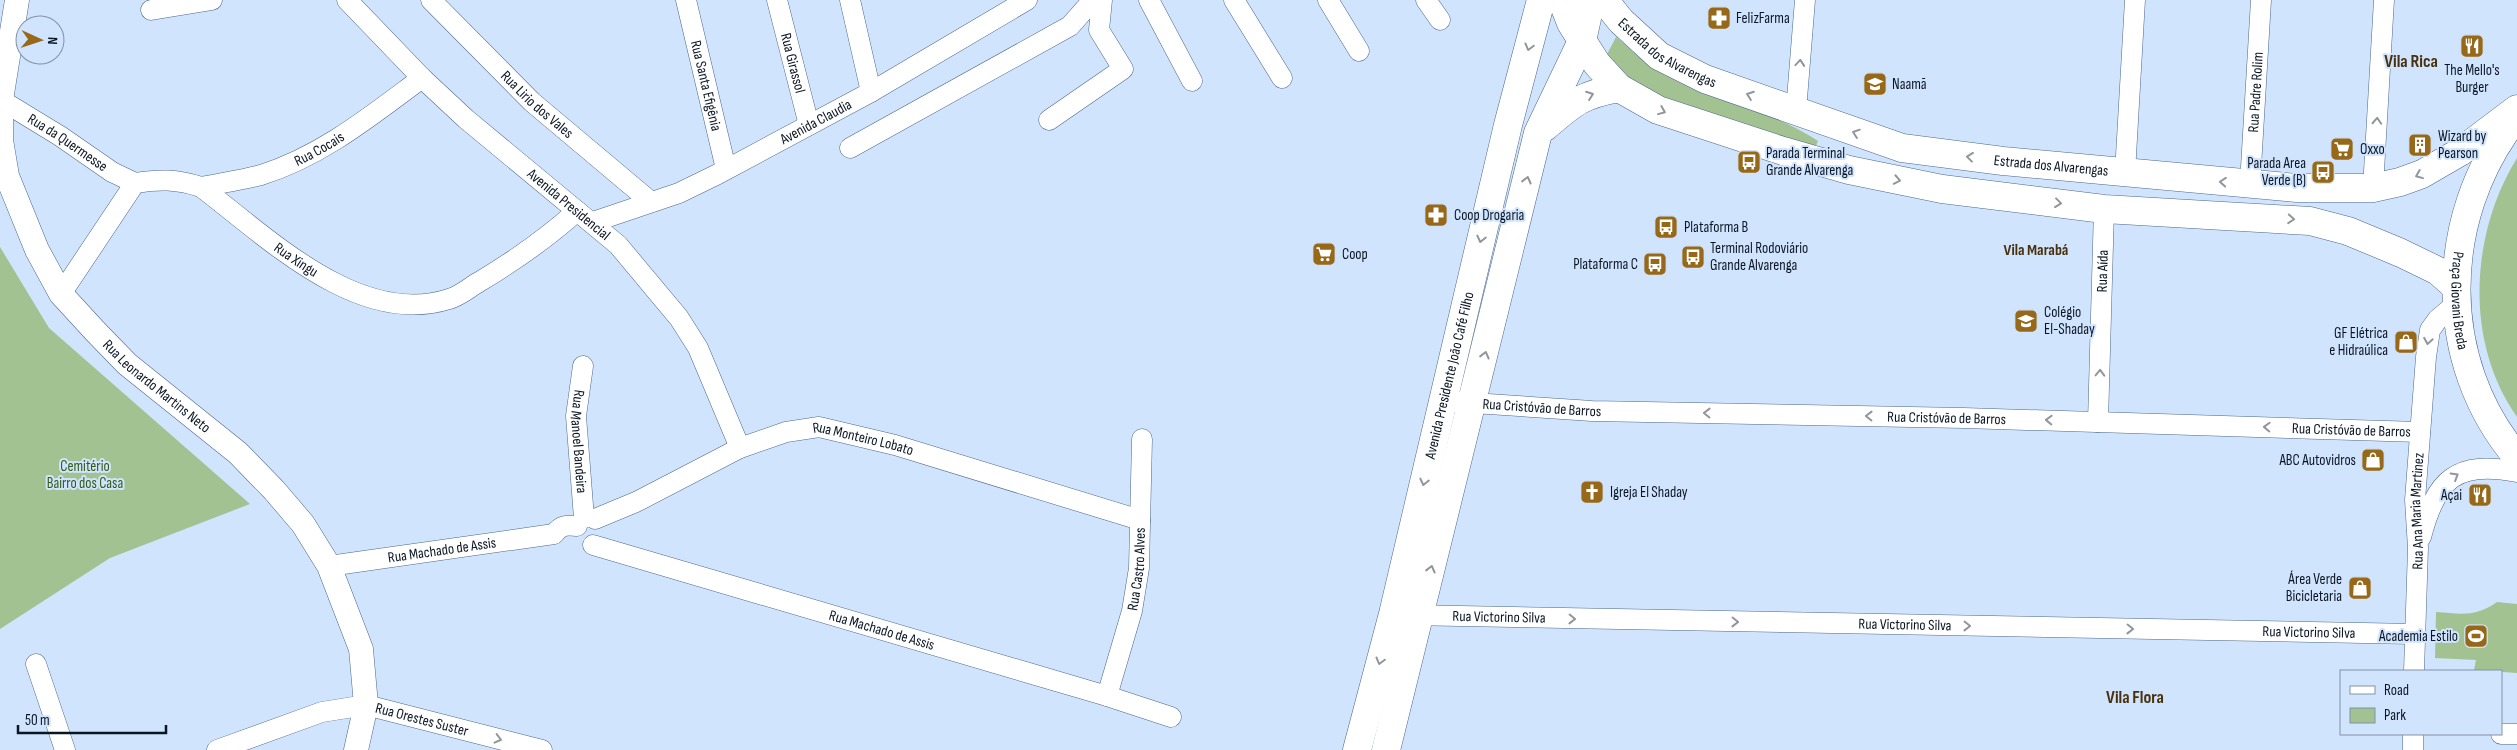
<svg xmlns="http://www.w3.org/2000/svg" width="2517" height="750" viewBox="0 0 2517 750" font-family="'Sofia Sans Condensed',sans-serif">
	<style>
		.green { fill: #a2c291 }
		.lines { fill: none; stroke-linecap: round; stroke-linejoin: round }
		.minor-casing { stroke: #4b678a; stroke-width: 21 }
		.tertiary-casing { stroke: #4b678a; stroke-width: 25 }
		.primary-casing { stroke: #4b678a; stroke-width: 29 }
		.minor { stroke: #fff; stroke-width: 20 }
		.tertiary { stroke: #fff; stroke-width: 24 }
		.primary { stroke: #fff; stroke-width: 28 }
		.oneway { stroke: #91969c }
		.labels { text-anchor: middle; stroke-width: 4; stroke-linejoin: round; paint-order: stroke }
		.poi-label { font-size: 15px; fill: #0b1624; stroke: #d1e4fd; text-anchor: start }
		.street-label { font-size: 15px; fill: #0b1624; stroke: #d1e4fd }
		.park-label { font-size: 15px; fill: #305913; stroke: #d1e4fd }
		.neighbourhood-label { font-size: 16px; font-weight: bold; fill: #48310d; stroke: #d1e4fd }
		.quarter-label { font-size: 18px; font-weight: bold; fill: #48310d; stroke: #d1e4fd }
	</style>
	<rect width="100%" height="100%" fill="#d1e4fd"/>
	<!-- green -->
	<g class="green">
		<path d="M1616 37C1627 46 1639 59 1652 66 1705 96 1767 108 1818 141L1815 148 1644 95 1604 60Z"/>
		<path d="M2517 158V417C2464 342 2470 234 2517 158Z"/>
		<path d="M0 247 49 328 250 504 110 558 0 629Z"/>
		<path d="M2497 602 2517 604V673L2474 670 2476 660 2435 658 2436 612C2461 614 2476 617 2497 602Z"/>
	</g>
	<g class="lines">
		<!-- minor casing -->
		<g class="minor-casing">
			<g id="minor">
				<path id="s1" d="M347 0 422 78 466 119 618 245 679 318 698 348 740 448"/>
				<path id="s2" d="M431 0 532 102 651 202"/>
				<path id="s3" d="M686 0 726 169"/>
				<path id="s4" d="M777 0 809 125"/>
				<path d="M850 0 871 92"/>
				<path d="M1149 0 1192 81"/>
				<path d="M1234 0 1282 78"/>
				<path d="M1328 0 1359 51"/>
				<path d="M1426 0 1440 20"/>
				<path d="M151 10 212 0"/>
				<path id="s5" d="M1 100 60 136 112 172 135 183"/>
				<path d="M1796 111 1805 0"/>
				<path d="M1049 120 1123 69 1099 30 1102 0"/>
				<path d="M850 148 1070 26 1093 0"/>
				<path d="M2125 173 2135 0"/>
				<path id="s6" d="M2250 184 2261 0"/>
				<path id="s7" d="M201 187C221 183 242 180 261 175 322 156 372 115 422 78"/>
				<path d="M2373 188 2384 0"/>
				<path id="s8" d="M593 222 679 193 718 174 871 92 1027 0"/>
				<path id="s9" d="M61 294 135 183C159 179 177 179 201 187 267 237 359 328 449 299 460 296 470 287 479 282 514 261 547 238 577 211"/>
				<path id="s10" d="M583 366 576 416 584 518"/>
				<path id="s11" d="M1458 402 1592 411 1964 418 2420 432"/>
				<path id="s12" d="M2098 422 2104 209"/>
				<path id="s13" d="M595 519 636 502 740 448 786 432 819 427 895 445 1140 520"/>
				<path d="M2421 537C2436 479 2456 460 2517 472"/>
				<path id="s14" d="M593 545 1107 696 1171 717"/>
				<path id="s15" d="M329 566 554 534C561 525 566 525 577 526"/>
				<path id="s16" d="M1407 615 2415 634"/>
				<path d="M36 664 65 750"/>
				<path id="s17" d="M2414 671 2418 548 2415 500 2426 357 2430 330 2438 319 2456 304"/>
				<path id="s18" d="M1107 696 1132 611 1139 568 1142 439"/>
				<path d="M2501 734H2517"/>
				<path id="s19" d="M217 750 322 712 366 705 542 750"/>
				<path d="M2413 750V734"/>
			</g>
		</g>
		<!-- tertiary casing -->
		<g class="tertiary-casing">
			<g id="tertiary">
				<path id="s20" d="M17 0 1 100V140L7 176 37 250 61 294 95 331 127 364 238 453 274 490 303 524 329 566 361 649 366 705 356 750"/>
			</g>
		</g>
		<!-- primary casing -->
		<g class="primary-casing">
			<g id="primary">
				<path d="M1562 0 1571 23 1597 64 1619 88 1658 110 1783 151 1849 170 1942 189 2104 209 2310 221 2348 231 2401 253 2438 271 2456 287"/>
				<path id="s21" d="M1604 0 1621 21 1659 56 1705 79 1902 148 2003 161 2297 188H2373L2400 182 2422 174 2460 152 2517 109"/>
				<path id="s22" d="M2513 121C2438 219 2436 362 2517 457"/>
				<path d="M1545 127C1574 102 1581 95 1619 88"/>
				<path id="s23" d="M1357 750 1393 614 1508 125 1541 0"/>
				<path d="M1386 750 1538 133 1582 41 1591 0"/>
			</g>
		</g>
		<!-- minor -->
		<use href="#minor" class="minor"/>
		<!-- tertiary -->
		<use href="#tertiary" class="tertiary"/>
		<!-- primary -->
		<use href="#primary" class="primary"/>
	</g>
	<!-- one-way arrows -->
	<defs><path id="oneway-chevron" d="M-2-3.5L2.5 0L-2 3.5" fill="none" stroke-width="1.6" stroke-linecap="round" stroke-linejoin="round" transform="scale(1.25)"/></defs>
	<g class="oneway">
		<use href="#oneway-chevron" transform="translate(1529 47) rotate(105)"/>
		<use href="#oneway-chevron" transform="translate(1800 63) rotate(-85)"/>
		<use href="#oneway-chevron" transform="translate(1590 95) rotate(-20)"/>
		<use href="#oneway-chevron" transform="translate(1750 95) rotate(-160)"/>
		<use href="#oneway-chevron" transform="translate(1662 111) rotate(22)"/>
		<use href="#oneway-chevron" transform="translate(2377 121) rotate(-87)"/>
		<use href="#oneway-chevron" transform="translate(1856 133) rotate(-161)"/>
		<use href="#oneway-chevron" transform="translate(1970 157) rotate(-173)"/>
		<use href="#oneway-chevron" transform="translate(2419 175) rotate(158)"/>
		<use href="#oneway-chevron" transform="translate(1527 180) rotate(-76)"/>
		<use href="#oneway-chevron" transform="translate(1897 180) rotate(11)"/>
		<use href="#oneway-chevron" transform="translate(2223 182) rotate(-175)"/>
		<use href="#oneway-chevron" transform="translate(2058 203) rotate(7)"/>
		<use href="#oneway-chevron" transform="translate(2291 219) rotate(4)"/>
		<use href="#oneway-chevron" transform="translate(1481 239) rotate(103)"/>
		<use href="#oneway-chevron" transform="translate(2428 341) rotate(100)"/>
		<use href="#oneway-chevron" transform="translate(1485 355) rotate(-76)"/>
		<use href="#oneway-chevron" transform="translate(2100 373) rotate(-88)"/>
		<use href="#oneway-chevron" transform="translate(1707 413) rotate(-179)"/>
		<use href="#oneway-chevron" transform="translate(1869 416) rotate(-179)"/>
		<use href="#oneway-chevron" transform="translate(2049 420) rotate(-178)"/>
		<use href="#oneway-chevron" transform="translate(2267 427) rotate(-178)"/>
		<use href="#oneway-chevron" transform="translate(2455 476) rotate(-31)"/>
		<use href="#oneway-chevron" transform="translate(1424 482) rotate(103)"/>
		<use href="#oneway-chevron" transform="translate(1431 569) rotate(-76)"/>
		<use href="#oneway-chevron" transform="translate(1572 619) rotate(1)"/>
		<use href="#oneway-chevron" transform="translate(1735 622) rotate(1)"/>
		<use href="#oneway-chevron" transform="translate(1967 626) rotate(1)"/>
		<use href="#oneway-chevron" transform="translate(2130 629) rotate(1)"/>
		<use href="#oneway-chevron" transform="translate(1380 661) rotate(105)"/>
		<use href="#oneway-chevron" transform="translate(498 739) rotate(14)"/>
	</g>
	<!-- icons -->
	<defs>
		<g id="pharmacy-square" transform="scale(1.25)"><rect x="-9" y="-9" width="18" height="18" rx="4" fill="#966817" stroke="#d1e4fd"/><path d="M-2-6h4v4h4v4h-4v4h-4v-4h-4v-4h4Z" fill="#fff"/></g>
		<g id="restaurant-square" transform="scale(1.25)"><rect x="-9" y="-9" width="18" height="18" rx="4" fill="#966817" stroke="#d1e4fd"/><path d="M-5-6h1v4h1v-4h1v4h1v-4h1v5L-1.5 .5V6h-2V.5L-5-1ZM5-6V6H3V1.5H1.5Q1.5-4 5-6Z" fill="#fff"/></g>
		<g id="school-square" transform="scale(1.25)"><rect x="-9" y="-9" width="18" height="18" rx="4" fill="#966817" stroke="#d1e4fd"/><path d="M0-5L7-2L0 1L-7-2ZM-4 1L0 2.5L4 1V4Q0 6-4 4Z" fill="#fff"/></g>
		<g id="building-square" transform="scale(1.25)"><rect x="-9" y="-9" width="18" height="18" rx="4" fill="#966817" stroke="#d1e4fd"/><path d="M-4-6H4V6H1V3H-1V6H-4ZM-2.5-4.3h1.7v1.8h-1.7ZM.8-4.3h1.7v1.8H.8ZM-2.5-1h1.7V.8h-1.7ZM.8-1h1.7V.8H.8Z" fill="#fff"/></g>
		<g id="supermarket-square" transform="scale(1.25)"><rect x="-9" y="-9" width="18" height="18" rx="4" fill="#966817" stroke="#d1e4fd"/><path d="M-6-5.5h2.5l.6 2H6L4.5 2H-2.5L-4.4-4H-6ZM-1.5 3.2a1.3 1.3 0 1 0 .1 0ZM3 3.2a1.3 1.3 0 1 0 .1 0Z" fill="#fff"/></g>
		<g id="bus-square" transform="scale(1.25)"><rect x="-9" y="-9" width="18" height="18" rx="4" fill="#966817" stroke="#d1e4fd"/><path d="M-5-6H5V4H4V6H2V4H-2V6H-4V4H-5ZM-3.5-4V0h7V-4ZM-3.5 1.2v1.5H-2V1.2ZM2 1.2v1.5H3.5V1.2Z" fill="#fff"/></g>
		<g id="shop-square" transform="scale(1.25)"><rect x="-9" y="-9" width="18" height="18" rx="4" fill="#966817" stroke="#d1e4fd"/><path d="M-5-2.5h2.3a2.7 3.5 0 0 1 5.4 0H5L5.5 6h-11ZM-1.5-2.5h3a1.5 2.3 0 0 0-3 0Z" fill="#fff"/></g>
		<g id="church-square" transform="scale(1.25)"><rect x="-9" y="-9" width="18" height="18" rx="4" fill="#966817" stroke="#d1e4fd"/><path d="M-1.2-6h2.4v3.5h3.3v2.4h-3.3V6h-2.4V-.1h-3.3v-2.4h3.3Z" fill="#fff"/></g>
		<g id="stadium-square" transform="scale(1.25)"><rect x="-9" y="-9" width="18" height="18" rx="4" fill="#966817" stroke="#d1e4fd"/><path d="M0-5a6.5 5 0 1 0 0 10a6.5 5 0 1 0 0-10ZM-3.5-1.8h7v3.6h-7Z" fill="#fff"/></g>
	</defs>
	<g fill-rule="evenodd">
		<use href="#pharmacy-square" x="1719" y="18"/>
		<use href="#restaurant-square" x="2472" y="46"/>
		<use href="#school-square" x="1875" y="84"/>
		<use href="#building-square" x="2420" y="145"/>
		<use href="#supermarket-square" x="2342" y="149"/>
		<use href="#bus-square" x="1749" y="162"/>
		<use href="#bus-square" x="2323" y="172"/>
		<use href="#pharmacy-square" x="1436" y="215"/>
		<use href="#bus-square" x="1666" y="227"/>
		<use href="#supermarket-square" x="1324" y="254"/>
		<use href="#bus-square" x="1693" y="257"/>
		<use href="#bus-square" x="1655" y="264"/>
		<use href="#school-square" x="2026" y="321"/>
		<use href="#shop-square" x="2406" y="342"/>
		<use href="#shop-square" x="2373" y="460"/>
		<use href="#church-square" x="1592" y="492"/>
		<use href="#restaurant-square" x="2480" y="495"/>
		<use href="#shop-square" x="2360" y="588"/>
		<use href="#stadium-square" x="2476" y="636"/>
	</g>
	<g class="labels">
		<!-- poi labels -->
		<g class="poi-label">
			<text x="1736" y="23">FelizFarma</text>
			<text x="2472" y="75" text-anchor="middle">The Mello's<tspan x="2472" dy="17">Burger</tspan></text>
			<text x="1892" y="89">Naamã</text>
			<text x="2438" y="141">Wizard by<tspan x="2438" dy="17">Pearson</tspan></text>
			<text x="2360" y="154">Oxxo</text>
			<text x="1766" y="158">Parada Terminal<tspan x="1766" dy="17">Grande Alvarenga</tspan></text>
			<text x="2306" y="168" text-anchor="end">Parada Area<tspan x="2306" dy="17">Verde (B)</tspan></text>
			<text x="1454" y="220">Coop Drogaria</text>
			<text x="1684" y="232">Plataforma B</text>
			<text x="1710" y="253">Terminal Rodoviário<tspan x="1710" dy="17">Grande Alvarenga</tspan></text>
			<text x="1342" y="259">Coop</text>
			<text x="1638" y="269" text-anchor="end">Plataforma C</text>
			<text x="2044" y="317">Colégio<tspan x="2044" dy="17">El-Shaday</tspan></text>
			<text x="2388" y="338" text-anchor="end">GF Elétrica<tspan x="2388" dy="17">e Hidraúlica</tspan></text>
			<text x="2356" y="465" text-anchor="end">ABC Autovidros</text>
			<text x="1610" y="497">Igreja El Shaday</text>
			<text x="2462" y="500" text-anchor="end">Açai</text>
			<text x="2342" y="584" text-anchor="end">Área Verde<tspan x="2342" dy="17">Bicicletaria</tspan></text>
			<text x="2458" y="641" text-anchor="end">Academia Estilo</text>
		</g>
		<!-- street labels -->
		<g class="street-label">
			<text dy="5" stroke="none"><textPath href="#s21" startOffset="84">Estrada dos Alvarengas</textPath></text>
			<text dy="5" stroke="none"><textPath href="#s4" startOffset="65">Rua Girassol</textPath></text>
			<text dy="5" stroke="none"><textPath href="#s3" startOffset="88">Rua Santa Efigênia</textPath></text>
			<text dy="5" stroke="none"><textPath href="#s6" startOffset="92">Rua Padre Rolim</textPath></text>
			<text dy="5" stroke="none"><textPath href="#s2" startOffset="149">Rua Lirio dos Vales</textPath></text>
			<text dy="5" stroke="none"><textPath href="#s8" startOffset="245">Avenida Claudia</textPath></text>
			<text dy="5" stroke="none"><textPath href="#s5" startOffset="79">Rua da Quermesse</textPath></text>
			<text dy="5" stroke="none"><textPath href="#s7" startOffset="125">Rua Cocais</textPath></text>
			<text dy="5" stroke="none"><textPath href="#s21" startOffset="489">Estrada dos Alvarengas</textPath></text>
			<text dy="5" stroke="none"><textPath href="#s1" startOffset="302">Avenida Presidencial</textPath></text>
			<text dy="5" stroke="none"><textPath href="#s9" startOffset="320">Rua Xingu</textPath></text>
			<text dy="5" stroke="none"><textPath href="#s12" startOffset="151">Rua Aída</textPath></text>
			<text dy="5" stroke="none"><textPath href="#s22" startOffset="192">Praça Giovani Breda</textPath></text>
			<text dy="5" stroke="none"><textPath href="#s23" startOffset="386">Avenida Presidente João Café Filho</textPath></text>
			<text dy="5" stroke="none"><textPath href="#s20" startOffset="441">Rua Leonardo Martins Neto</textPath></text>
			<text dy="5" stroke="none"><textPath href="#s11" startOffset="84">Rua Cristóvão de Barros</textPath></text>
			<text dy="5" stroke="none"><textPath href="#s11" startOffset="489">Rua Cristóvão de Barros</textPath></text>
			<text dy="5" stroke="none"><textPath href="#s11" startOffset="894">Rua Cristóvão de Barros</textPath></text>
			<text dy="5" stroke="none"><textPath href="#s13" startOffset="289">Rua Monteiro Lobato</textPath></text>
			<text dy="5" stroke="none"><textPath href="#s10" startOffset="76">Rua Manoel Bandeira</textPath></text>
			<text dy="5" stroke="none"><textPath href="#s17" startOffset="160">Rua Ana Maria Martinez</textPath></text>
			<text dy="5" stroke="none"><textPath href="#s15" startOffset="114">Rua Machado de Assis</textPath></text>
			<text dy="5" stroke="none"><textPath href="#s18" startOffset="131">Rua Castro Alves</textPath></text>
			<text dy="5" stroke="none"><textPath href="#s16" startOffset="92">Rua Victorino Silva</textPath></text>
			<text dy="5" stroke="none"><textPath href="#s16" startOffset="498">Rua Victorino Silva</textPath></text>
			<text dy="5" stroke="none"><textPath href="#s14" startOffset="301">Rua Machado de Assis</textPath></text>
			<text dy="5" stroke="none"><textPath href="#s16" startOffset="902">Rua Victorino Silva</textPath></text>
			<text dy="5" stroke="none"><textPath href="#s19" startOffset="214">Rua Orestes Suster</textPath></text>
		</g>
		<!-- park labels -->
		<g class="park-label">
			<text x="85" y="471">Cemitério<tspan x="85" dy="17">Bairro dos Casa</tspan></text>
		</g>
		<!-- neighbourhood labels -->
		<g class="neighbourhood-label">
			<text x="2036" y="255">Vila Marabá</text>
		</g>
		<!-- quarter labels -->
		<g class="quarter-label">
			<text x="2411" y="67">Vila Rica</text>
			<text x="2135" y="703">Vila Flora</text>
		</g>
	</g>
	<!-- legend -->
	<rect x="2340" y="670" width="162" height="65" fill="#d1e4fd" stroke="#8292a6"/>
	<rect x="2350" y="686" width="25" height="8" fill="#ffffff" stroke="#8292a6"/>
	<text x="2384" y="695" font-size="15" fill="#0b1624">Road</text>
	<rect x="2350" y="708" width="25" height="15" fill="#a2c291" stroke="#8292a6"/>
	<text x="2384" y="720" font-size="15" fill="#0b1624">Park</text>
	<!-- north arrow -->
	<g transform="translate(40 40) rotate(93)"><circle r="24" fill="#d1e4fd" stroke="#8292a6"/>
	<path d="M0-4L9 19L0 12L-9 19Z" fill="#966817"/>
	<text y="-8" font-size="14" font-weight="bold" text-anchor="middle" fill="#0b1624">N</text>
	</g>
	<!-- scale -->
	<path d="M18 725v8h148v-8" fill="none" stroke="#0b1624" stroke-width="2.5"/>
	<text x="25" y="725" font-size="15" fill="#0b1624" stroke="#d1e4fd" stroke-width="4" paint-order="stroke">50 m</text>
</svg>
